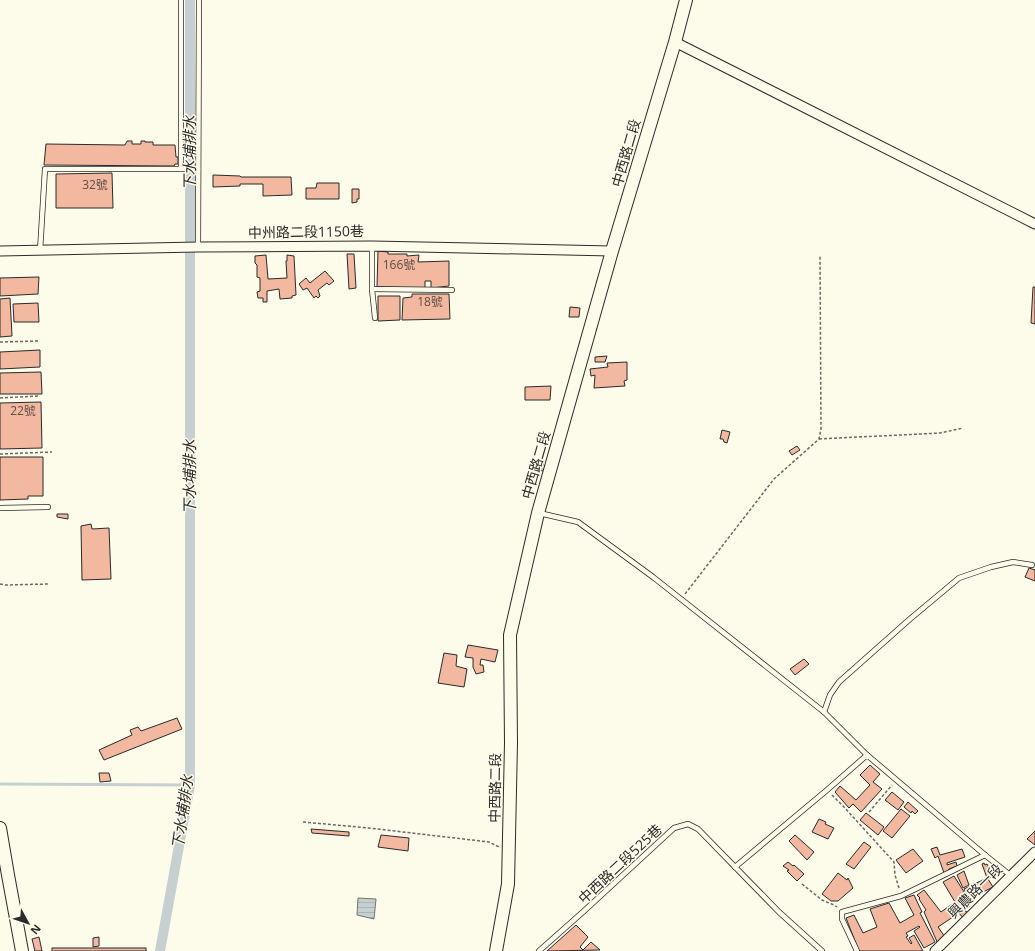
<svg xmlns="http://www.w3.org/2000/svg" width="1035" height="951" viewBox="0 0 1035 951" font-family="'Open Sans','Noto Sans TC',sans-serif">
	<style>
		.water { fill: url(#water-rules); stroke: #74746e }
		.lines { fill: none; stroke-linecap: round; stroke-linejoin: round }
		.stream { stroke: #c7d0d0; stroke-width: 3 }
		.canal { stroke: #c7d0d0; stroke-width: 10 }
		.building { fill: #f2b8a0; stroke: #2b2b2b }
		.lane-casing { stroke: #2b2b2b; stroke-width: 6 }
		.street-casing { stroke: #2b2b2b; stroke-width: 11 }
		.secondary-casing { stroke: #2b2b2b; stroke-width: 14 }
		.path { stroke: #6a6964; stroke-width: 1.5; stroke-dasharray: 3 2; stroke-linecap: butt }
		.lane { stroke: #fdfbea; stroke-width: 4.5 }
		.street { stroke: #fdfbea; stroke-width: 9 }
		.secondary { stroke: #fdfbea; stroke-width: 12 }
		.labels { text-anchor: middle; stroke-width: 3; stroke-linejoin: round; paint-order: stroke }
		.number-label { font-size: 12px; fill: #5d4e48 }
		.street-label { font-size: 14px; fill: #2b2b2b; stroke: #fdfbea }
		.water-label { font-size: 15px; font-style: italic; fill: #2b2b2b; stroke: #fdfbea }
	</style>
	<defs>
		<pattern id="water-rules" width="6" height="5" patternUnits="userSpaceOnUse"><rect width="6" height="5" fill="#c7d0d0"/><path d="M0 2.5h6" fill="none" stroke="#abb3b3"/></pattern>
	</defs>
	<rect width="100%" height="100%" fill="#fdfbea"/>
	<!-- water -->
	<path class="water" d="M358 898 376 899 374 919 357 915Z"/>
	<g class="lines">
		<!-- stream -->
		<path class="stream" d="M0 784 190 785"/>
		<!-- canal -->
		<path class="canal" d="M160 951 190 785V0"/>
	</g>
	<!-- building -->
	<g class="building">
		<path d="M127 141H132V144H141V141H145V142H153V145H175L176 157H178V164H175L174 166 44 165 46 144 125 145Z"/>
		<path d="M112 173 113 208H56V174Z"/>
		<path d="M213 175 240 176 241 177H291L292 195 263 196V184H240V186L213 187Z"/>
		<path d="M317 183H339V199H306V188H316Z"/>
		<path d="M352 189H359V199H357V202L352 203Z"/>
		<path d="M378 251 388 252V254H407V256L419 255 418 262 449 261V286L431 288V281H425V288L377 287Z"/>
		<path d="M347 254H354L356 288 349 289Z"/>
		<path d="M266 255 268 279 287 278 286 261H287V255L294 256 296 295 292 296V298L280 299 279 289 267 291V302H263V298H258L257 292 260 291V278L257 277V265L255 263V256Z"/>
		<path d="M325 271 334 281 329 285 327 283 318 290 320 296 318 298 316 296 314 298 307 288 303 290 299 284 306 278 310 283Z"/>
		<path d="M39 277 38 294 0 296V278Z"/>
		<path d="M1033 287H1035V324L1031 323Z"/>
		<path d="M412 294H449L450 319 402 320 403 298 412 297Z"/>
		<path d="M378 296H400V320L378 321Z"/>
		<path d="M10 298 12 336 0 337V299Z"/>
		<path d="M38 303 39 322H14L13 304Z"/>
		<path d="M570 307 580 308 579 317H569Z"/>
		<path d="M40 350V367L0 369V352Z"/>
		<path d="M607 356 605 362H595V357Z"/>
		<path d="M627 362V380L624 381 625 386 594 388 595 375 591 376 590 369 608 367 607 363Z"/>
		<path d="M41 372 42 394H0V373Z"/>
		<path d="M551 386 550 400H525V387Z"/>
		<path d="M41 402 42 448 0 449V403Z"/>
		<path d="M722 430 730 432 727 443 724 442 723 439H720Z"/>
		<path d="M797 446 800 450 792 455 789 451Z"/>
		<path d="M0 457H43V496H28V499L0 500Z"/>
		<path d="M535 460H544L543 465 546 466 545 471 533 470Z"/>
		<path d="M57 514H68V519L57 517Z"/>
		<path d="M91 524 92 529 109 528 111 579 82 580 81 526Z"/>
		<path d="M1029 568 1035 570V581L1025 577Z"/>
		<path d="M468 645 498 650 495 662 481 659 480 665H483L484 672 476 674 473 667V658L465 657Z"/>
		<path d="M444 653 457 655 456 666 467 669 464 687 438 683Z"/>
		<path d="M804 659 809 664 795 675 790 669Z"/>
		<path d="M177 718 182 729 104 760 99 750 132 735 130 730 138 727 141 731Z"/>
		<path d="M870 765 880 774 873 782 882 789 861 812 853 804 849 808 835 792 840 786 856 800 870 785 860 775Z"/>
		<path d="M99 773H109L111 781 100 782Z"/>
		<path d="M892 792 904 802 898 810 885 800Z"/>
		<path d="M908 802 918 811 915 814 912 811 911 813 904 807Z"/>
		<path d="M901 809 910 816 892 838 883 831Z"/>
		<path d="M866 813 884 827 878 835 860 820Z"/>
		<path d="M819 819 826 822 825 824 834 828 828 839 812 832Z"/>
		<path d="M311 829 349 832V836L312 833Z"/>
		<path d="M1035 831V845L1027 839Z"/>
		<path d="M381 835 409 838 408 851 378 847Z"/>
		<path d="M795 835 814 852 807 860 789 841Z"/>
		<path d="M864 842 871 847 854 869 846 864Z"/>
		<path d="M937 847 940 855 962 849 965 857 947 863V865L956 862 957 866 949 869V870L944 873 938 856 935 858 931 849Z"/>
		<path d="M913 849 923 861 906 873 896 860Z"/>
		<path d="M788 862 793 866 794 865 804 874 797 881 787 871 789 870 783 866Z"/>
		<path d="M984 863 985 865 987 864 989 868 991 867 994 875 988 879 993 887 969 899 964 889 987 878 982 864Z"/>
		<path d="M964 871 969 885 963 888 957 875Z"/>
		<path d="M838 873 847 880 848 878 853 888 838 901H831L822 894Z"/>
		<path d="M954 876 966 895 964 898 970 906 965 911 969 913 964 919 959 913 938 927 945 937 938 944 924 912 926 910 919 899 920 898 917 895 924 890 941 912 955 902 943 882Z"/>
		<path d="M914 895 922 912 920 913 935 942 924 948 914 931 920 927 919 926 906 933 908 936 906 937 911 944 912 943 909 938 914 935 923 951H859L846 918 854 915 863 933 877 927 870 909 889 903 900 923 914 915 905 898Z"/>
		<path d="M576 925 588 937 580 947 583 950 591 942 600 950 547 951Z"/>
		<path d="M39 937 42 951H35L32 939Z"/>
		<path d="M99 937V946L93 947V938Z"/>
		<rect x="52" y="948" width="94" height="3"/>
	</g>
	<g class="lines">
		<!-- lane casing -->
		<g class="lane-casing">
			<g id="lane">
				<path d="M181 169V0"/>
				<path d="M372 246V289L452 290"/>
				<path d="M198 247 199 0"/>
				<path d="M40 251 45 169H198"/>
				<path d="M372 289 375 318"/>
				<path d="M0 508 48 507"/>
				<path d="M539 513 578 522 653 577 824 712 867 755"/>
				<path d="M824 712 830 695 839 682 910 619 959 578 991 567 1013 562 1032 565"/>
				<path d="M735 867 827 790 867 755 985 855 1010 875"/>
				<path d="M539 951 584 911 674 828 688 824 698 829 779 912 822 951"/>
				<path d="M857 951 842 919V912L901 896 985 855"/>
			</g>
		</g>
		<!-- street casing -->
		<g class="street-casing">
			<g id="street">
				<path d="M675 42 1035 224"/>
				<path d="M0 251 198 247 372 246 612 251"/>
				<path d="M935 951 1035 852"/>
			</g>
		</g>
		<!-- secondary casing -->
		<g class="secondary-casing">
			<g id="secondary">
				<path d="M0 828 8 875 22 951"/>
				<path d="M496 951 508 884 511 743 510 635 538 513 612 251 675 42 686 0"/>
			</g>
		</g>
		<!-- path -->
		<g class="path">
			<path d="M0 342 38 341"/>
			<path d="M0 398 40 396"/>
			<path d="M819 439 940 433 963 428"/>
			<path d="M0 454 52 452"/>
			<path d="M0 584 5 585 49 584"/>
			<path d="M685 594 774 479 819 439 821 429 820 255"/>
			<path d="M832 795 844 807 894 862 895 875 899 888"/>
			<path d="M869 812 892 785"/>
			<path d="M303 822 369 828 489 842 499 847"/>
			<path d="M802 884 822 900 834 905 837 907"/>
		</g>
		<!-- lane -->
		<use href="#lane" class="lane"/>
		<!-- street -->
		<use href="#street" class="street"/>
		<!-- secondary -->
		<use href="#secondary" class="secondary"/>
	</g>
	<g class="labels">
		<!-- number labels -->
		<g class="number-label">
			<text x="95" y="189">32號</text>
			<text x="399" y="269">166號</text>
			<text x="430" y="306">18號</text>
			<text x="23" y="415">22號</text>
		</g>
		<!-- street labels -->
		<g class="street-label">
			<text transform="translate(626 153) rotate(-74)" y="5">中西路二段</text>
			<text transform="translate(306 232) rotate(-1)" y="5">中州路二段1150巷</text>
			<text transform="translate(536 465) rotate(-74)" y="5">中西路二段</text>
			<text transform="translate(495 788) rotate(-89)" y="5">中西路二段</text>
			<text transform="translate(620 864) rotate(-43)" y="5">中西路二段525巷</text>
			<text transform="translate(975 891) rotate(-45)" y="5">興農路一段</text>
		</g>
		<!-- water labels -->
		<g class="water-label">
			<text transform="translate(190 153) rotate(-90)" y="5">下水埔排水</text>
			<text transform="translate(190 477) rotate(-90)" y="5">下水埔排水</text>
			<text transform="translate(183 812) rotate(-82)" y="5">下水埔排水</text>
		</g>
	</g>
	<!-- north arrow -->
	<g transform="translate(28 923) rotate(130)" stroke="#fdfbea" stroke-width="3" paint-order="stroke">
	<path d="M0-3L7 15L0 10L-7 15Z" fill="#2b2b2b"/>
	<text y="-6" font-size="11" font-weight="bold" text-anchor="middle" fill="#2b2b2b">N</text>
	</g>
</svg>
